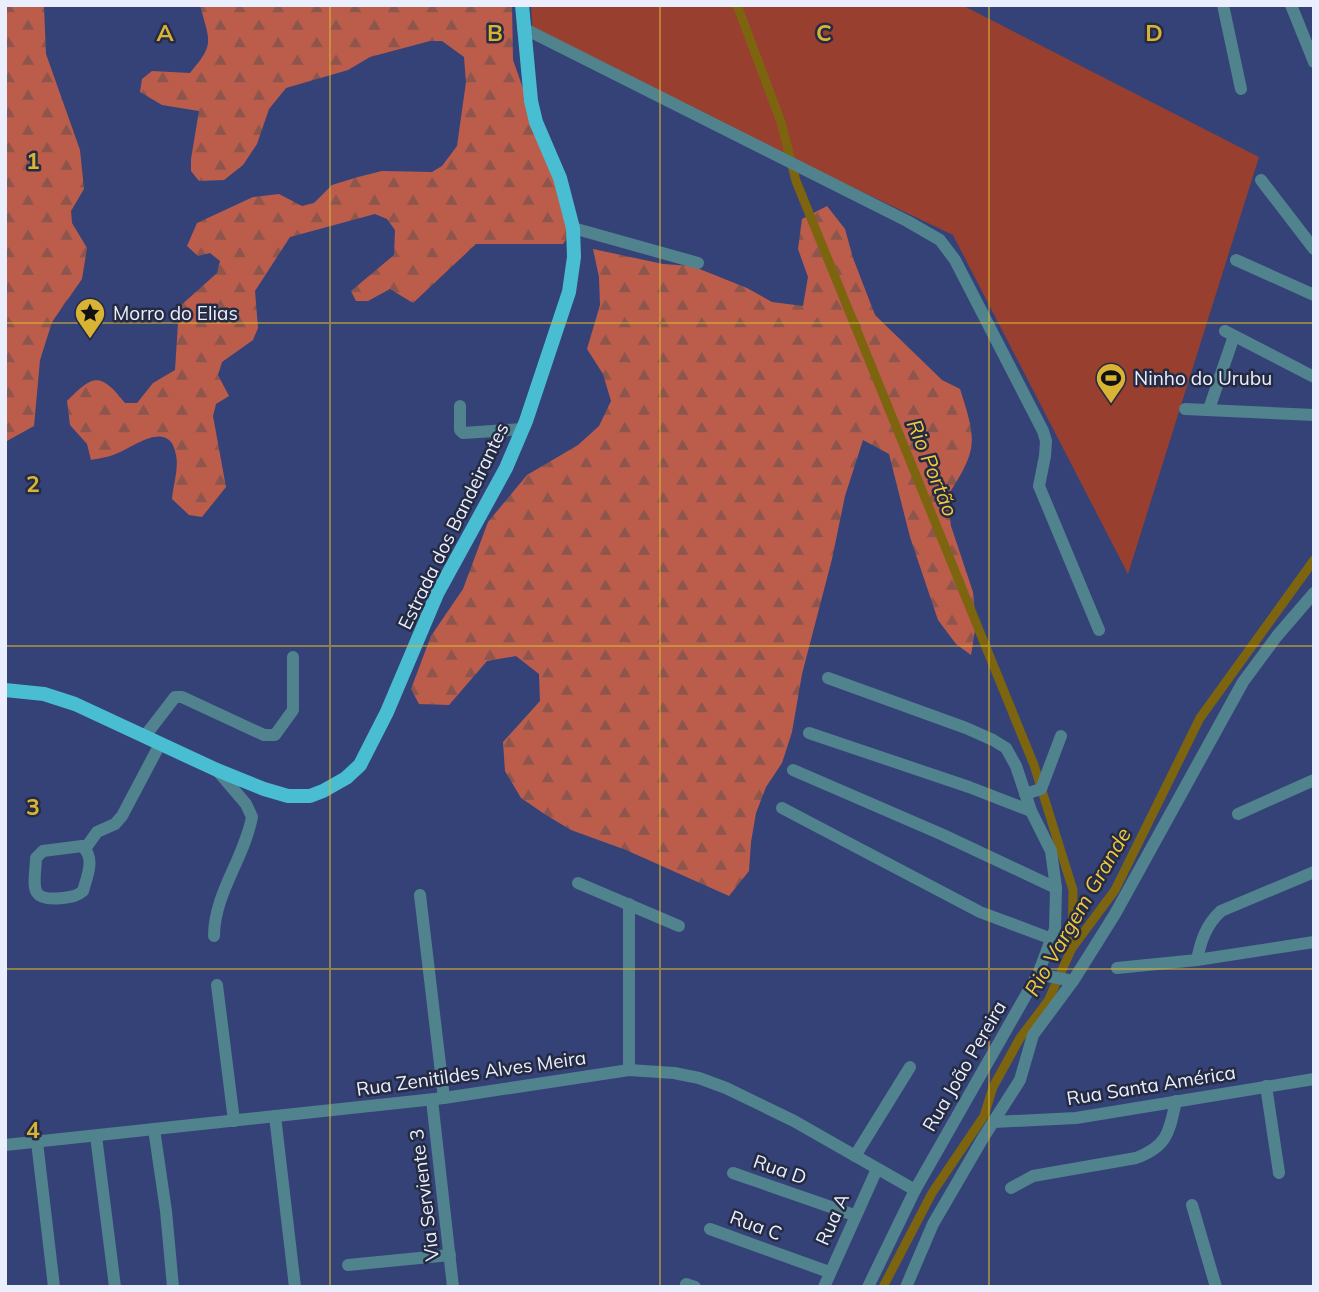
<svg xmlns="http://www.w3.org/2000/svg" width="1319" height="1292" viewBox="0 0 1319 1292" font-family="Mulish,sans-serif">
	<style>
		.grass { fill: #983f2f }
		.forest { fill: url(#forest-firs) }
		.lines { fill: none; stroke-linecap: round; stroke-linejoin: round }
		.canal { stroke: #7d650f; stroke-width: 9 }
		.minor { stroke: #50838d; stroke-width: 12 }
		.major { stroke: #49bdd2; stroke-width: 14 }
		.grid { fill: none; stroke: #d9b434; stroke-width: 2; stroke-opacity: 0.55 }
		.labels { text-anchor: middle; stroke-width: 5; stroke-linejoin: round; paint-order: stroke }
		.poi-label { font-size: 19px; fill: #ebeffd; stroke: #242b43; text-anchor: start }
		.street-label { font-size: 19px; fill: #ebeffd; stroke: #242b43 }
		.water-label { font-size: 21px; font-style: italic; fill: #f2c93c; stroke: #242b43 }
		.grid-label { font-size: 23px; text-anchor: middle; font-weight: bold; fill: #d9b434; stroke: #242b43; stroke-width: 5; stroke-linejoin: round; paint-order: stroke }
	</style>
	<defs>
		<pattern id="forest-firs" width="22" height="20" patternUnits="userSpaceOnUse" patternTransform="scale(1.75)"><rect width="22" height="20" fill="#bc5d4c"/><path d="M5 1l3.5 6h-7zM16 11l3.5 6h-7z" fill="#8d554c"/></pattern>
	</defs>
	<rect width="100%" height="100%" fill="#354277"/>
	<!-- grass -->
	<path class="grass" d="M531 5H962L1259 157 1128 574 953 235 533 35Z"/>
	<!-- forest -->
	<g class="forest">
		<path d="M5 5 44 7 46 54 80 150 84 189 71 211 72 223 87 248 82 279 52 322 40 360 34 426 5 442Z"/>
		<path d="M200 5H512L513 60 567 213 571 232 563 244H476L413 303 390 289 368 301H356L351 291 394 255 395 230 387 219 375 214 290 237 255 291 258 328 253 340 222 362 218 375 229 396 216 404 213 416 226 487 202 517 189 515 172 499C173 486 179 468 176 455 170 419 136 445 118 453 110 457 100 458 91 460L87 444 70 425 67 401C94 373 101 373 125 403H137L153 383 175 370 179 307 217 273 220 261 210 253 198 256 187 246 197 223 253 197 279 194 302 206 314 203 332 185 358 177 382 171 432 172 442 166 457 146 466 82 464 57 442 41H430L370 57 348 70 286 88 269 109 257 144 243 165 224 180 199 181 191 171V159L199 111 162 105 140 92 142 79 152 71 190 73C216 43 209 41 200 5Z"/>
		<path d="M827 206 845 229 853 258 875 315 942 380 960 389C977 442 978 449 947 497L951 526 973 592 976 624 971 655 956 644 938 620 910 537 889 454 863 440 845 496 832 559 802 674 792 732 782 763 766 787 756 813 751 842 749 871 729 896 626 850 571 830 546 815 521 798 505 771 503 742 540 701 539 674 516 656 487 661 449 705 419 704 411 689 431 636 463 589 488 522 527 475 578 445 599 426 611 401 603 374 587 349 600 305 599 277 593 249 663 264 692 266 747 288 772 302 803 306 808 277 798 249 802 219Z"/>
	</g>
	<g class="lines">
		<!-- canal -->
		<g class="canal">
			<path d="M737 5 781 122 796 181 1034 765 1073 890 1072 948"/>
			<path d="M883 1287 932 1193 984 1116 993 1087 1020 1038 1048 1001 1072 948 1115 890 1200 718 1314 560"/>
		</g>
		<!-- minor -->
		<g class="minor">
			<path d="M1223 5 1241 89"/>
			<path d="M1291 5 1314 62"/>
			<path d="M523 28 907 221 940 240 955 260 1043 431 1046 441 1045 456 1039 486 1099 630"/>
			<path d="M1261 180 1314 249"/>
			<path d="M573 228 698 263"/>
			<path d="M1236 260 1314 295"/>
			<path d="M1225 331 1314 377"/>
			<path d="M460 406V430L463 433 523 429"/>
			<path d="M1185 409 1314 415"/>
			<path d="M1209 409 1234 336"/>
			<path d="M828 678 966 728 993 740 1006 748 1016 766 1031 811 1051 851 1056 888 1055 929 1038 974 915 1190 868 1287"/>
			<path d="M809 733 969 787 1031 811"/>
			<path d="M145 736 175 697H182L264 735H275L293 710V657"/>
			<path d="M793 770 941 834 1056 888"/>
			<path d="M1025 794 1041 789 1061 736"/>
			<path d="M782 808 980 912 1052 939"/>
			<path d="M1238 814 1314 780"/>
			<path d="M82 846C96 858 87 876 83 891 76 897 70 897 62 898 27 902 35 885 36 858L43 851Z"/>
			<path d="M85 849 97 832 115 824 122 816 160 744"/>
			<path d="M578 883 679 926"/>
			<path d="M420 895 444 1098"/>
			<path d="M629 904V1070"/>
			<path d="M214 936C214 894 244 859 252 817L246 804 217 770"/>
			<path d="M1197 960C1201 940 1206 925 1221 911L1314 872"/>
			<path d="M1117 968 1197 960 1314 942"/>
			<path d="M1038 974 1073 981"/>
			<path d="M217 985 234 1121"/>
			<path d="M1266 1086 1279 1173"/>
			<path d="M432 1100 453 1287"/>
			<path d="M275 1116 295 1287"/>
			<path d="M994 1122 1076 1118 1314 1079"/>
			<path d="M154 1129 166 1211 173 1287"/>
			<path d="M96 1136 115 1287"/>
			<path d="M37 1142 54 1287"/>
			<path d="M5 1145 444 1098 629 1070 674 1073 699 1078 726 1088 794 1121 915 1190"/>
			<path d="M855 1156 910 1067"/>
			<path d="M733 1173 854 1215"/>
			<path d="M1011 1188 1033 1176 1136 1158C1168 1146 1169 1132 1176 1101"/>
			<path d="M1192 1205 1216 1287"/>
			<path d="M710 1229 829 1272"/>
			<path d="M348 1265 450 1255"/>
			<path d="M686 1284 695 1287"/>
			<path d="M824 1287 877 1169"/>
			<path d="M906 1287 933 1224 983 1138 1020 1080 1033 1035 1073 981 1115 914 1243 682 1277 636 1314 593"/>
		</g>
		<!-- major -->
		<path class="major" d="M5 690 44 694 75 704 217 770 264 789 288 796H310L323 791 346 778 360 765 387 712 437 594 506 468 526 421 569 292 574 257 573 228 560 178 536 122 531 101 522 5"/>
	</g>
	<!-- grid -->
	<path class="grid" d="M330 5V1287M660 5V1287M989 5V1287M5 323H1314M5 646H1314M5 969H1314"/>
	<!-- icons -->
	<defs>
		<g id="sight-pin" transform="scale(1.575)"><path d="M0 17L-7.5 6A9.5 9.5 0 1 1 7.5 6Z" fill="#d9b434" stroke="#242b43"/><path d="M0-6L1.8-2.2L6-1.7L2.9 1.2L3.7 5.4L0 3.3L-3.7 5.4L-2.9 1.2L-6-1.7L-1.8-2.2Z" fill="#111"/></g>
		<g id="stadium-pin" transform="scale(1.575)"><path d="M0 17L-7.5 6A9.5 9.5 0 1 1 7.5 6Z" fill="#d9b434" stroke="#242b43"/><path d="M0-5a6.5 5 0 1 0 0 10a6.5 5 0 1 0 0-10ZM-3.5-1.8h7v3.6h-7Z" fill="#111"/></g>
	</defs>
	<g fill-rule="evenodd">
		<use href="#sight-pin" x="90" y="313"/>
		<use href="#stadium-pin" x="1111" y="378"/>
	</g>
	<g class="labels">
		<!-- poi labels -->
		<g class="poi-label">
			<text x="113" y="320">Morro do Elias</text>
			<text x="1134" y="385">Ninho do Urubu</text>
		</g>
		<!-- street labels -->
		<g class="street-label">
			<text transform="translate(453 526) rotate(-64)" y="7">Estrada dos Bandeirantes</text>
			<text transform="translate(964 1066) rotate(-60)" y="7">Rua João Pereira</text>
			<text transform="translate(471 1073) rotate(-8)" y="7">Rua Zenitildes Alves Meira</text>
			<text transform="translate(1151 1085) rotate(-9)" y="7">Rua Santa América</text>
			<text transform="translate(780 1169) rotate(19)" y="7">Rua D</text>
			<text transform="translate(424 1195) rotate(-97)" y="7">Via Serviente 3</text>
			<text transform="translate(832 1219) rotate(-66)" y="7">Rua A</text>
			<text transform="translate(756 1225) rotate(20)" y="7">Rua C</text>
		</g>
		<!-- water labels -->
		<g class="water-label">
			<text transform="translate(932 468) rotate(68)" y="7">Rio Portão</text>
			<text transform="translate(1078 912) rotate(-60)" y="7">Rio Vargem Grande</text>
		</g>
	</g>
	<g class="grid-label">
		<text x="165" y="41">A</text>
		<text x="495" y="41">B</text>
		<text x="824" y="41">C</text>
		<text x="1154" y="41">D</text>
		<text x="33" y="169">1</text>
		<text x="33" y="492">2</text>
		<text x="33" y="815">3</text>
		<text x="33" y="1138">4</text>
	</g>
	<!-- border -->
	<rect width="1319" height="1292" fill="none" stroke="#ebeffd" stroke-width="14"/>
</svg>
